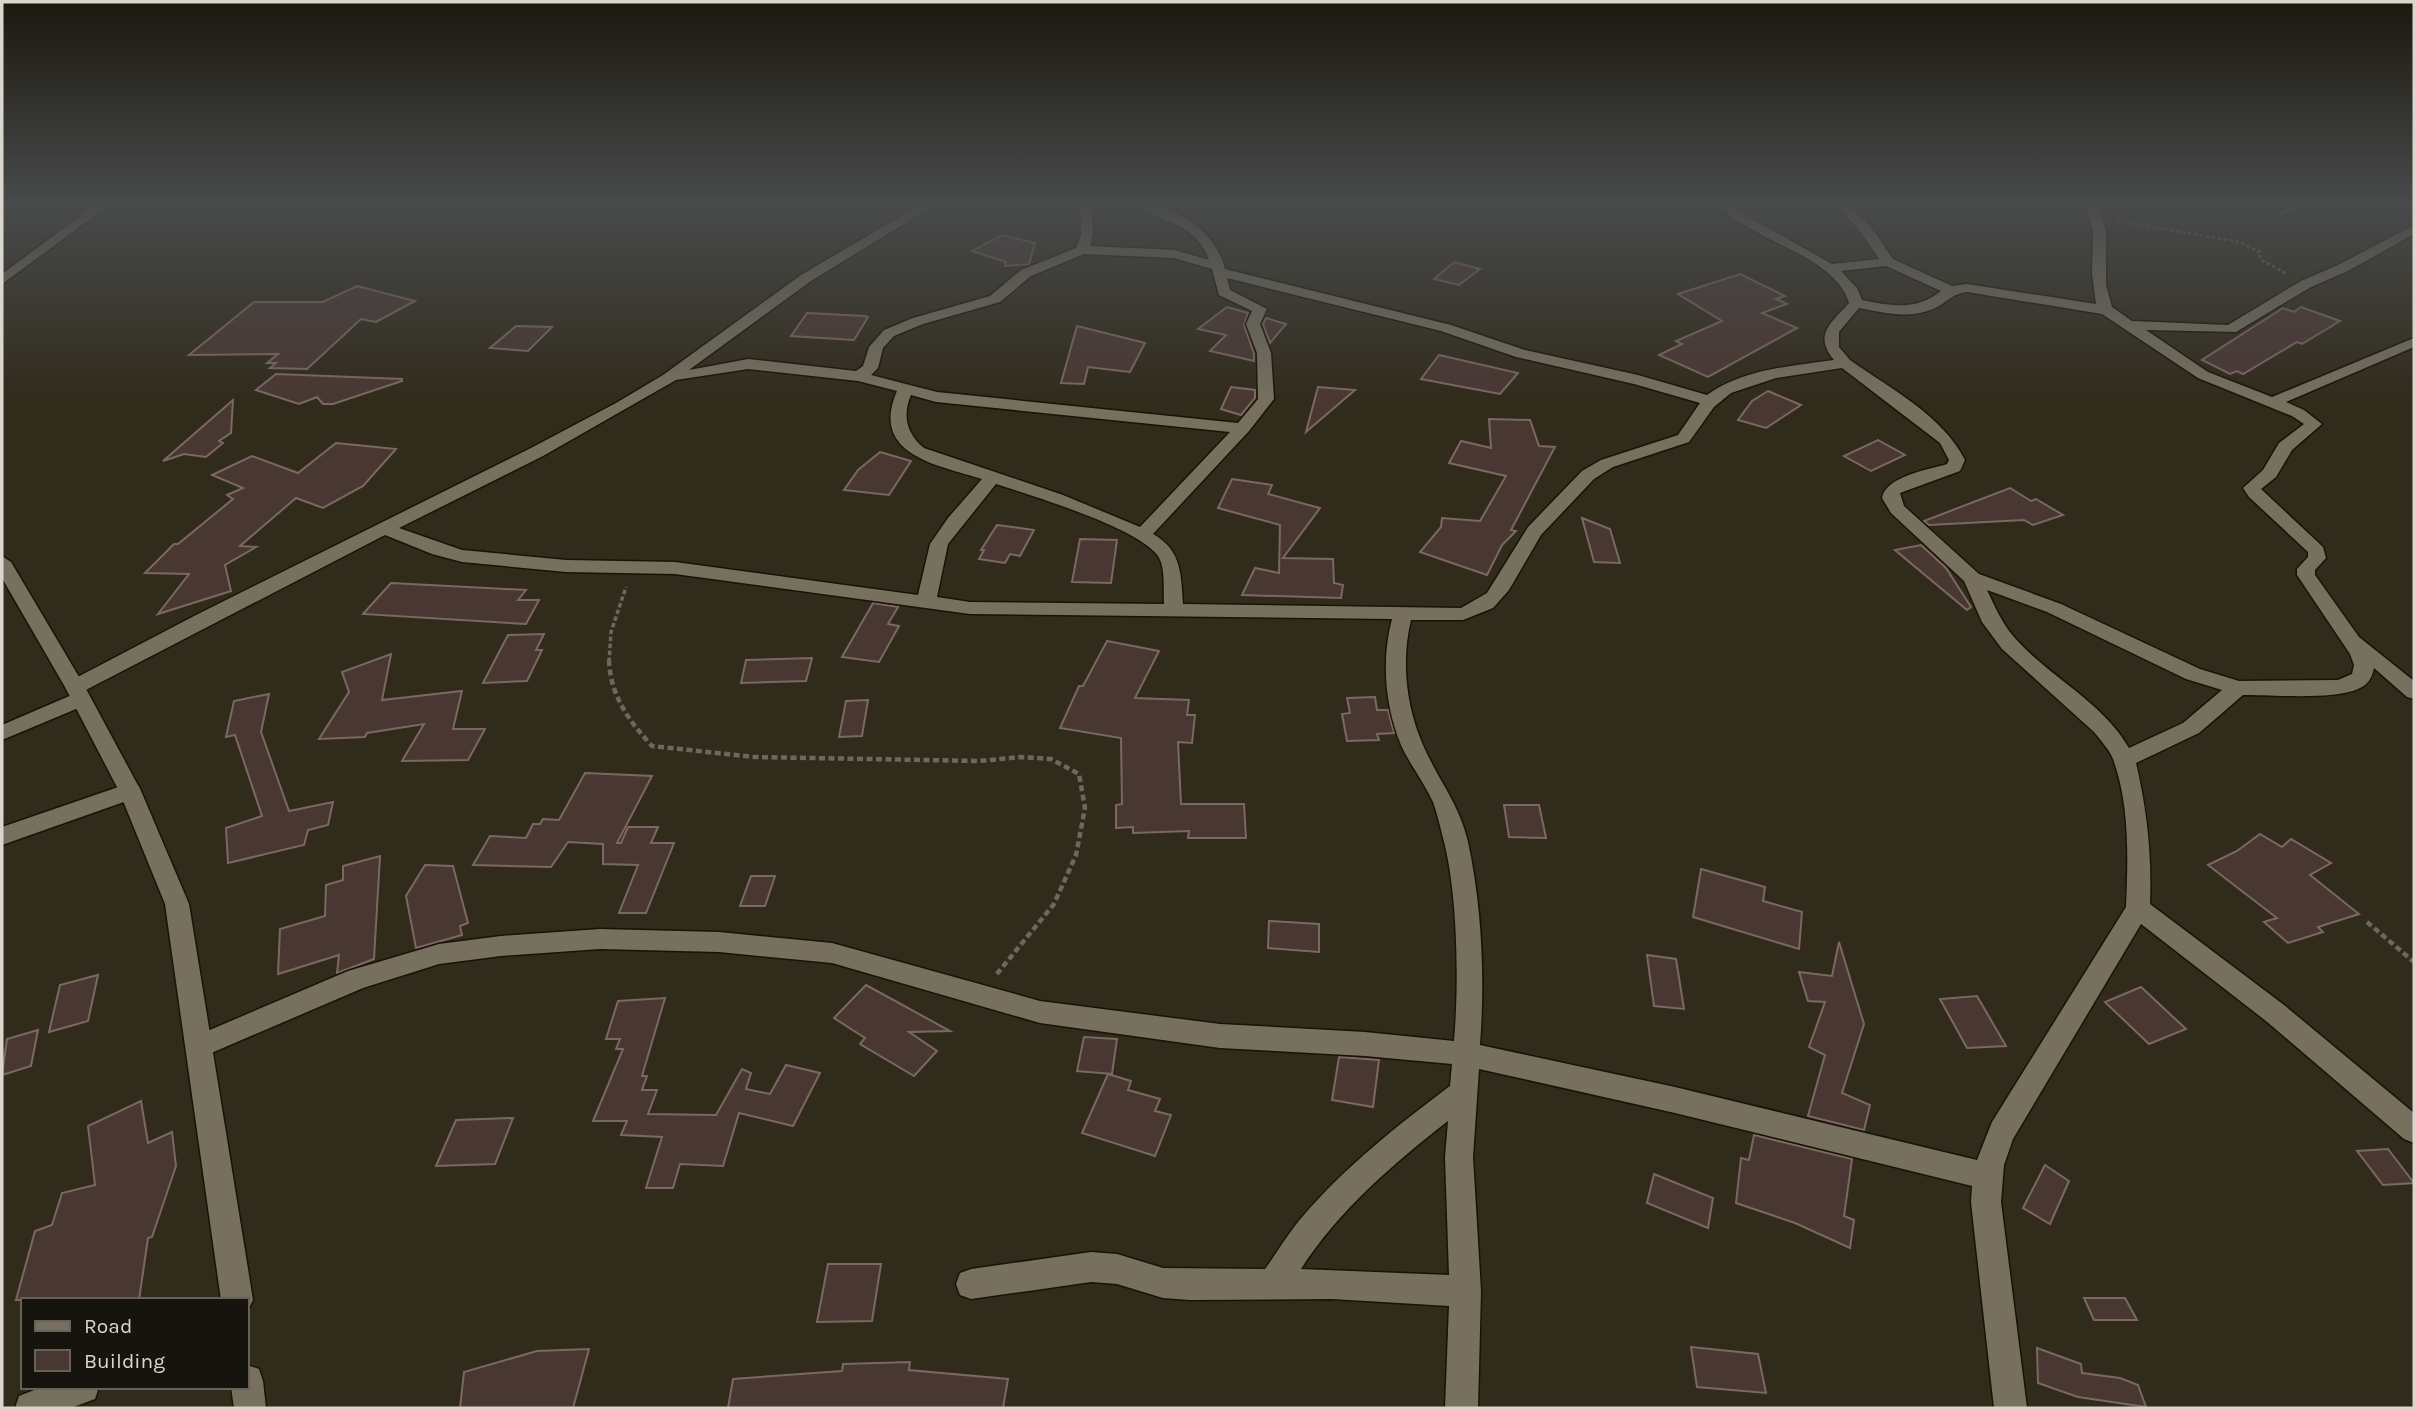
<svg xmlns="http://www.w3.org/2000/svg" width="2416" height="1410" viewBox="0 0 2416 1410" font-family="Karla,sans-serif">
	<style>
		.building { fill: #493732; stroke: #7c6862; stroke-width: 2 }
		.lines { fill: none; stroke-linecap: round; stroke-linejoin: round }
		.street-casing { stroke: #191306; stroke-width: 3 }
		.secondary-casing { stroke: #191306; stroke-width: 3 }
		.path-far2 { stroke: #6d685b; stroke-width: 2.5; stroke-dasharray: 3.5 2.5; stroke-linecap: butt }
		.path-far1 { stroke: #6d685b; stroke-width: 3.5; stroke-dasharray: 4.5 2.5; stroke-linecap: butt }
		.path { stroke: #6d685b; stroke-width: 4.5; stroke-dasharray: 6 3.5; stroke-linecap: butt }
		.street { fill: #77705f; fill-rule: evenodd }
		.secondary { fill: #77705f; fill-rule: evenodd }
	</style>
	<rect width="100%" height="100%" fill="#312b1c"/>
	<!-- building -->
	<g class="building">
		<path d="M1002 235 1035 243 1029 264 1005 266 1006 262 972 251Z"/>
		<path d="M1454 262 1480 269 1459 285 1434 279Z"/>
		<path d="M1740 274 1785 296 1776 299 1787 304 1762 313 1797 328 1708 377 1659 355 1682 344 1676 341 1722 321 1678 294Z"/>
		<path d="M357 286 415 301 376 322 361 319 307 369 270 368 276 363H267L278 354 189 355 254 302H323Z"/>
		<path d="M1227 307 1248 313 1244 325 1254 354V361L1210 351 1226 335 1198 329Z"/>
		<path d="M2301 307 2340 321 2302 344 2297 342 2243 374 2237 371 2230 374 2202 360 2283 308 2294 312Z"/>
		<path d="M807 313 865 316 868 317 854 340 791 336Z"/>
		<path d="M1266 318 1286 324 1270 343 1263 324Z"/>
		<path d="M516 326 552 327 528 351 490 348Z"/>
		<path d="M1077 326 1145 343 1130 372 1088 367 1084 384 1061 383Z"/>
		<path d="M1439 355 1518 373 1500 394 1421 379Z"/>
		<path d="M276 374 402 379V381L333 404H323L317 397 299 404 256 390Z"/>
		<path d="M1231 387 1255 390V398L1241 415 1221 409Z"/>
		<path d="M1318 387 1355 390 1306 432Z"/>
		<path d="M1768 391 1801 405 1766 428 1738 420 1752 401Z"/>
		<path d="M233 400 231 433 219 441 223 443 206 457 184 454 163 461Z"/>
		<path d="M1489 419 1530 420 1539 446 1555 447 1511 530 1516 531 1502 545 1487 575 1420 552 1441 527 1442 518 1480 521 1506 476 1449 463 1461 441 1491 448Z"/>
		<path d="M1878 440 1905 455 1871 471 1844 456Z"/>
		<path d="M336 443 396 449 363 486 323 508 296 498 240 546 256 547 225 565 231 591 158 614 189 574 145 573 174 544H178L233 499 227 495 243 488 212 475 252 456 298 473Z"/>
		<path d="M880 452 911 461 889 495 844 490 858 470Z"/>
		<path d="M1232 479 1272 485 1268 494 1320 508 1283 558 1333 559 1334 583 1343 585 1341 598 1242 595 1255 568 1279 573 1280 525 1218 508Z"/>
		<path d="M2010 488 2031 501 2036 499 2063 515 2033 525 2024 520 1929 525 1924 521Z"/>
		<path d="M1582 518 1610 529 1620 563 1594 562Z"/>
		<path d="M997 525 1034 530 1020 556 1010 554 1005 563 979 559 984 550H981Z"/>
		<path d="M1080 539 1117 540 1111 583 1072 582Z"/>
		<path d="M1921 545 1946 568 1971 607 1967 610 1895 550Z"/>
		<path d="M391 583 526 590 518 600H539L526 624 363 614Z"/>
		<path d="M873 603 898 607 888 624 899 626 879 662 842 657Z"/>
		<path d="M544 634 536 650H542L527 681 483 683 508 635Z"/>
		<path d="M1107 641 1159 651 1135 698 1189 700 1187 715H1195L1192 743 1178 742 1181 804H1244L1246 838H1188L1189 831 1133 833V827L1116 828V805L1122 804 1121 738 1060 728 1079 686H1083Z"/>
		<path d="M391 654 382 700 462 691 453 729H485L468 760 402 761 424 724 367 733 365 737 319 739 349 692 342 672Z"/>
		<path d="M812 658 806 681 741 683 746 660Z"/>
		<path d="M269 694 261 732 289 811 333 802 328 825 308 830 304 845 228 863 226 828 262 816 235 735 226 737 234 701Z"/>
		<path d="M1375 697 1377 710H1388L1394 733 1377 734 1379 740 1347 741 1342 714 1350 713 1347 698Z"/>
		<path d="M868 700 862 736 839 737 846 701Z"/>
		<path d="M585 773 652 776 617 843H621L628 827H658L651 843H674L646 913H619L638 865 603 864V844L568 842 551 867 473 865 490 836 526 838 533 824H540L543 819 559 820Z"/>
		<path d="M1504 805H1539L1546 838 1509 837Z"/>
		<path d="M2260 834 2282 847 2291 839 2331 863 2310 875 2359 914 2318 927 2323 932 2288 943 2264 922 2277 918 2208 865 2237 851Z"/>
		<path d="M380 856 374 959 337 973 339 955 278 974 280 929 325 916 326 885 343 880V866Z"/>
		<path d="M425 865 453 866 468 923 460 926 462 935 416 948 406 896Z"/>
		<path d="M1701 869 1765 887 1763 901 1802 912 1799 949 1693 917Z"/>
		<path d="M751 876H775L765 906H740Z"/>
		<path d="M1269 921 1319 924V952L1268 948Z"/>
		<path d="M1839 942 1864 1024 1842 1093 1870 1105 1864 1130 1808 1116 1825 1055 1809 1047 1825 1002 1808 1001 1799 972 1832 976Z"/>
		<path d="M1647 955 1676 959 1684 1009 1654 1006Z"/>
		<path d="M98 975 88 1021 49 1032 60 985Z"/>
		<path d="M866 985 950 1031 909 1032 937 1051 914 1076 860 1044 865 1038 834 1018Z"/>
		<path d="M2141 987 2186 1029 2149 1044 2105 1002Z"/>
		<path d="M1977 996 2006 1046 1967 1048 1940 999Z"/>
		<path d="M665 998 642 1076H647L642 1090H657L648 1114 716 1115 742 1069 751 1073 746 1089 770 1094 786 1065 820 1073 793 1126 739 1113 723 1166 680 1164 673 1188H646L662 1137 621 1135 627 1121H593L623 1049H616L620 1039H606L618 1001Z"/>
		<path d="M38 1030 31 1066 2 1075 7 1039Z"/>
		<path d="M1084 1037 1117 1039 1112 1074 1077 1071Z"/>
		<path d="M1339 1057 1379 1060 1373 1107 1332 1100Z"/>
		<path d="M1108 1074 1131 1081 1128 1090 1160 1099 1155 1111 1171 1115 1155 1156 1082 1133Z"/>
		<path d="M141 1101 148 1143 172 1132 176 1166 152 1237 148 1238 139 1300H16L35 1231 52 1225 62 1193 95 1185 88 1126Z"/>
		<path d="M513 1118 495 1164 436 1166 456 1120Z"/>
		<path d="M1754 1135 1852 1159 1844 1216 1854 1220 1850 1248 1795 1223 1736 1203 1741 1158 1749 1160Z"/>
		<path d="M2388 1149 2414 1183 2383 1185 2357 1151Z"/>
		<path d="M2045 1165 2069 1181 2050 1224 2023 1208Z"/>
		<path d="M1654 1174 1713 1198 1708 1228 1647 1203Z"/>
		<path d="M828 1264H881L872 1321 817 1322Z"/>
		<path d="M2084 1298H2125L2137 1320H2094Z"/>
		<path d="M1691 1347 1758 1354 1766 1393 1697 1387Z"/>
		<path d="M2037 1348 2081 1364 2082 1373 2120 1378 2138 1385 2146 1407 2078 1397 2038 1383Z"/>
		<path d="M589 1349 573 1408H460L464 1372 537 1351Z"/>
		<path d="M910 1362 909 1370 1008 1379 1003 1408H728L733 1379 842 1371 843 1364Z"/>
	</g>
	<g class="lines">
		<!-- street casing -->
		<g class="street-casing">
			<g id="street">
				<path d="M923 203H938L811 281 689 370 748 359 856 371 863 366 869 347 884 330 913 318 990 296 1021 270 1076 248 1081 235 1080 203H1092L1093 235 1090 246 1175 250 1209 260C1195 220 1159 224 1133 203 1173 203 1215 229 1225 269L1451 325 1525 350 1638 375 1707 395C1743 369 1791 366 1834 360 1813 335 1831 323 1849 303 1834 253 1749 242 1717 203H1730L1754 220 1832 264 1879 259 1861 233 1835 203H1848L1871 227 1893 259 1952 286 1967 284 2096 304 2092 274 2093 231 2085 203H2097L2106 231V285L2112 307 2132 321 2228 325 2301 281 2338 265 2414 225V234L2348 271 2311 287 2236 332 2146 330 2208 372 2272 397 2414 338V347L2286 402 2304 410 2322 424 2292 450 2276 477 2261 489 2323 547 2326 558 2315 570V575L2359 637 2414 681V699L2407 697 2374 668C2372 678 2368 685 2358 689 2334 700 2272 695 2243 695L2199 733 2136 763C2147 810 2152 855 2150 904L2284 1005 2414 1113V1143L2404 1139 2266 1021 2141 924 2013 1139 2004 1165 2001 1202 2027 1408H1994L1971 1202 1972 1186 1675 1113 1479 1069 1473 1157 1481 1291 1478 1408H1445L1449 1306 1332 1299 1190 1300 1163 1298 1117 1284 1091 1282 971 1299 960 1295 956 1284 960 1273 971 1269 1091 1252 1117 1254 1163 1268 1265 1269C1278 1251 1289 1232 1303 1216 1346 1166 1398 1125 1450 1086L1452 1064 1365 1056 1220 1048 1040 1023 832 963 719 952 600 949 501 956 439 964 363 988 209 1054 200 1058 191 1054 187 1046 191 1038 348 971 439 944 501 936 600 929 719 932 832 943 1040 1001 1220 1024 1365 1032 1454 1041C1459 984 1458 893 1443 838 1440 826 1437 813 1433 802 1424 782 1410 765 1401 745 1385 706 1381 660 1392 619L970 614 675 574 566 572 462 562 432 554 385 535 82 692 88 694 91 699 88 704 2 740V725L74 694 68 692 65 687 68 682 196 615 531 448 616 403 663 375 801 275ZM1084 254 1174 258 1212 269 1219 295 1252 311 1246 324 1257 353 1258 399 1238 423 937 392 871 375 878 368 883 348 894 336 923 324 1000 302 1031 276ZM1886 266 1941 291C1916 311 1891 306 1862 300L1857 288 1841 271ZM1227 278 1441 331 1516 357 1634 384 1700 403 1678 435 1601 460 1582 471 1528 527 1487 593 1461 608 1183 604C1181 575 1182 550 1153 534L1249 431 1274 399 1271 353 1260 324 1267 309 1230 290ZM1967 292 2102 314 2198 378 2292 416 2304 424 2279 443 2263 470 2243 488 2249 497 2308 552V557L2297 569V575L2350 654 2354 665 2352 674 2338 680 2239 681 2200 669 2061 604 1979 574 1904 506 1900 493 1960 471 1965 460C1942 415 1891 389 1850 360L1839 347V332L1859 308C1885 313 1912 320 1937 307 1948 301 1954 293 1967 292ZM1842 368 1940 443 1949 460 1947 464C1928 470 1886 476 1882 498L1891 513 1964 581 1982 622 2002 649 2094 732C2101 741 2109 749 2113 759 2130 805 2128 859 2126 907L1992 1122 1977 1160 1675 1087 1480 1045C1485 979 1482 907 1468 842 1459 803 1438 780 1423 745 1406 706 1401 661 1411 620H1463L1493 608 1509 590 1541 535 1594 479 1613 467 1689 442 1714 407 1731 393 1776 378ZM748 369 858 381 897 391C869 455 938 465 982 479L948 518 930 544 918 595 675 562 566 560 462 550 399 528 543 456 676 380ZM911 395 936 402 1230 432 1140 527 1063 495 924 448C907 434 902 416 911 395ZM996 484C1032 496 1137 527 1158 556 1166 568 1163 591 1164 604L970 602 937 597 948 544ZM1987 590 2047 612 2186 679 2222 690 2183 723 2129 748C2102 701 2049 677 2014 637 2002 623 1995 607 1987 590ZM1448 1121 1445 1157 1449 1275 1301 1269C1339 1210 1393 1164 1448 1121Z"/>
				<path d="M2297 203H2315L2282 216 2276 212Z"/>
				<path d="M130 783 138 785 141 791 138 797 2 845V827Z"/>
				<path d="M42 1387H99L95 1399 71 1408H15L19 1396Z"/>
			</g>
		</g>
		<!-- secondary casing -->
		<g class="secondary-casing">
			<g id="secondary">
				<path d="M98 203H112L2 284V274Z"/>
				<path d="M2 556 11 562 85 687 141 791 189 904 253 1300 247 1312V1300H221L165 904 119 791 65 687 2 578Z"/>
				<path d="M247 1365 259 1369 263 1381 266 1408H234L231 1387H247Z"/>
			</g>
		</g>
		<!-- path-far2 -->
		<path class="path-far2" d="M2117 221 2239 242 2260 252V259L2287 274"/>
		<!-- path-far1 -->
		<path class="path-far1" d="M609 662 611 632 626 587"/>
		<!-- path -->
		<g class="path">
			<path d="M609 660C610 695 629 721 652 746L754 757 979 761 1021 757 1051 759 1079 774 1085 808 1076 855 1054 904 996 975"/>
			<path d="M2367 922 2414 962"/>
		</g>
		<!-- street -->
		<use href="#street" class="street"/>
		<!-- secondary -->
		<use href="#secondary" class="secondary"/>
	</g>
	<!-- sky -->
	<linearGradient id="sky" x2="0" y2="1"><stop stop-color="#1b180f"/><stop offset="0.51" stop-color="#484a4b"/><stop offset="1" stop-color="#484a4b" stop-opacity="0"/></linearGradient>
	<rect width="2416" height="400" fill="url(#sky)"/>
	<!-- border -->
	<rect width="2416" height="1410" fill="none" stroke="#dad6cd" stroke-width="7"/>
	<!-- legend -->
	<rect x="21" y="1298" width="228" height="91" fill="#17140d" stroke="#65625a" stroke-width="2"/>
	<rect x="35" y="1321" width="35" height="10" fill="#77705f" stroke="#65625a" stroke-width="2"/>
	<text x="84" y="1333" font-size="21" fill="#dad6cd">Road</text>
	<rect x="35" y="1350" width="35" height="21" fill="#493732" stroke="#65625a" stroke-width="2"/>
	<text x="84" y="1368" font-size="21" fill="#dad6cd">Building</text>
</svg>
